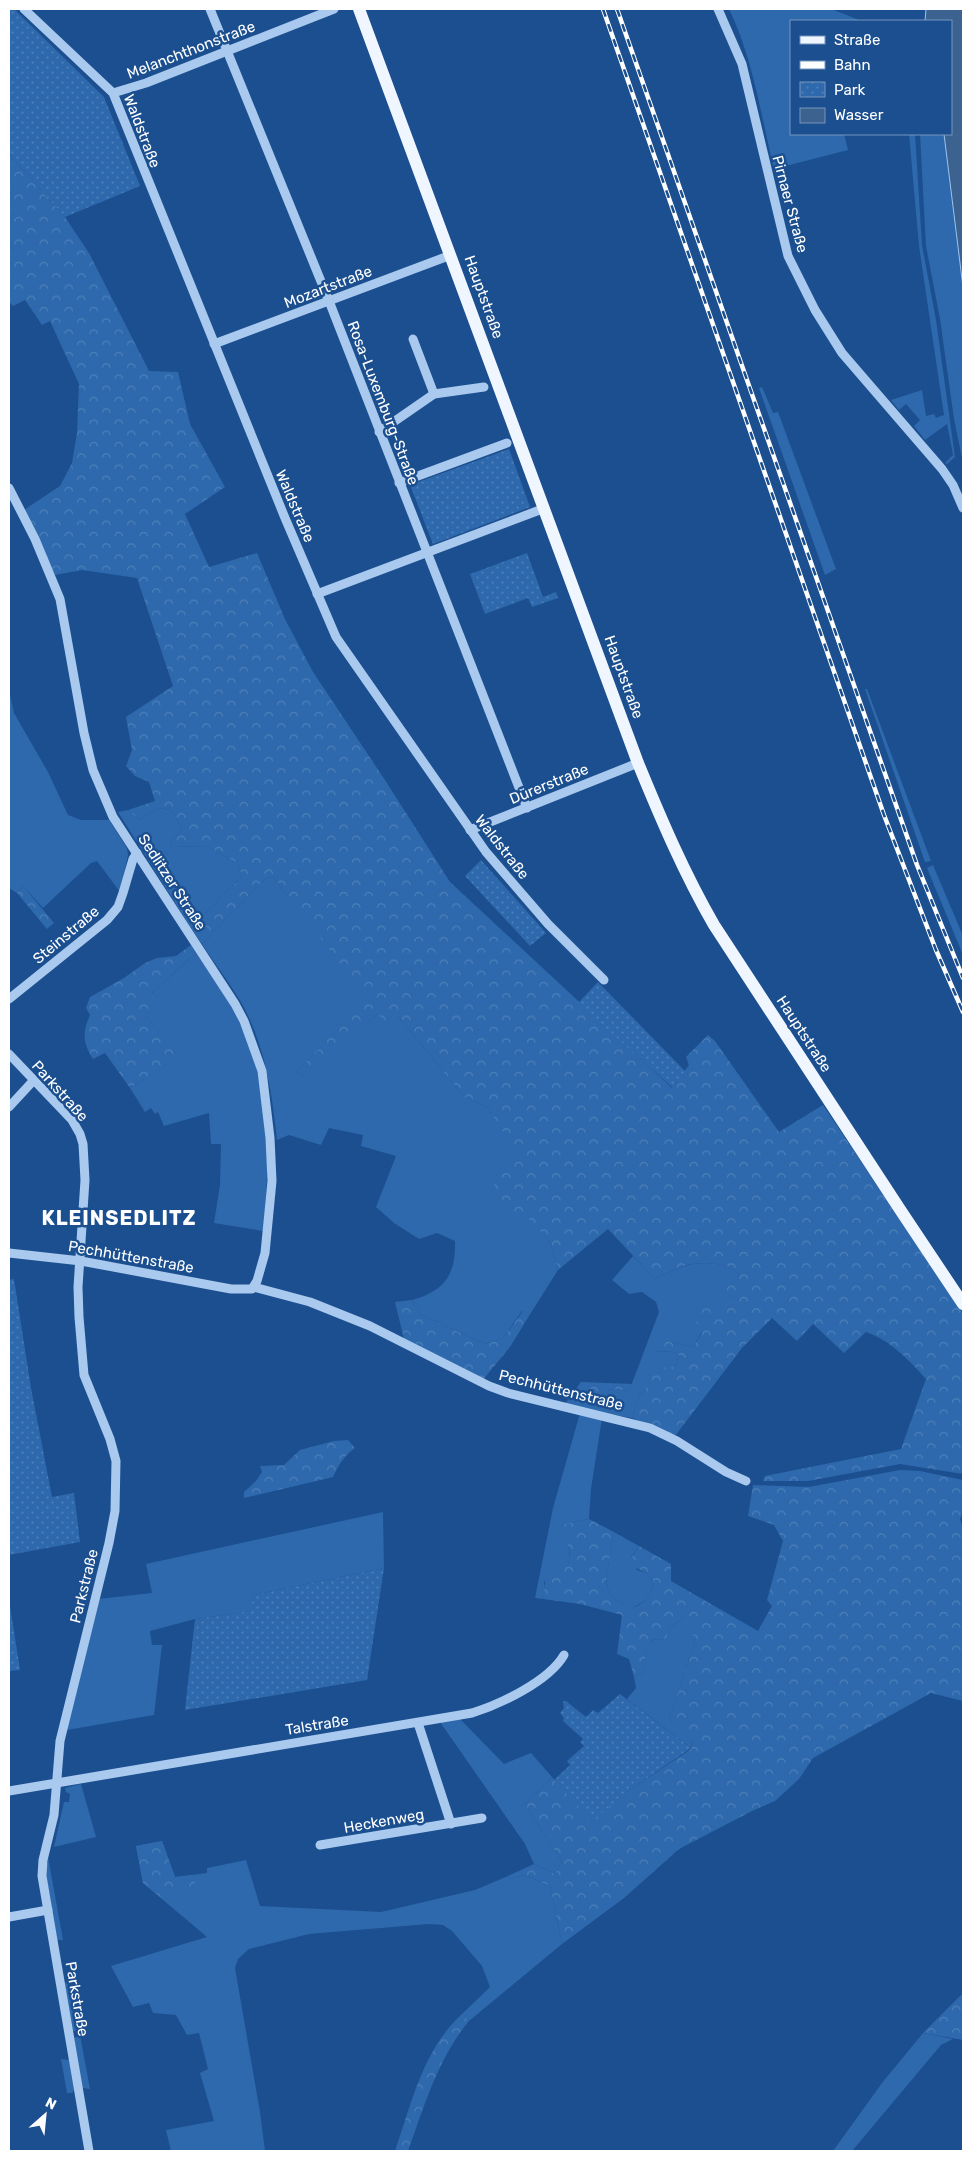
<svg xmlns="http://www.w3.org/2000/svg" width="972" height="2160" viewBox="0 0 972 2160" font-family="Rubik,sans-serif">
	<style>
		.grass { fill: #2e69ad }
		.forest { fill: url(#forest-crowns) }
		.park { fill: url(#park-dots) }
		.water { fill: #3c6290; stroke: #9cc4f0 }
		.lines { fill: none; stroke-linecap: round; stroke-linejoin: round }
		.minor { stroke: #a9c9ee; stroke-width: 9 }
		.major { stroke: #f0f6ff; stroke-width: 12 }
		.rail-casing { stroke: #fff; stroke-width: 4.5 }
		.rail { stroke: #1b4f8f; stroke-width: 2.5; stroke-dasharray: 8; stroke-linecap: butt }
		.labels { text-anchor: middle; stroke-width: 5; stroke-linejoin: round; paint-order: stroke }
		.street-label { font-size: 15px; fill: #fff; stroke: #1b4f8f }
		.district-label { font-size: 20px; font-weight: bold; letter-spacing: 1px; fill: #fff; stroke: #1b4f8f }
	</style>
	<defs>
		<pattern id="forest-crowns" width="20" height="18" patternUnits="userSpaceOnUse" patternTransform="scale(1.25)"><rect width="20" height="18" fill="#2e69ad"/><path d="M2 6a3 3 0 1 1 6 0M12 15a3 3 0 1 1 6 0" fill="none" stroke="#4d80b9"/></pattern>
		<pattern id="park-dots" width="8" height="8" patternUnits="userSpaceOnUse" patternTransform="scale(1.25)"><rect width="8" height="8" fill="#2e69ad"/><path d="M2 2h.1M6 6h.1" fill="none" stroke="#4d80b9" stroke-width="1.8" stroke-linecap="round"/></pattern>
	</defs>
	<rect width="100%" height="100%" fill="#1b4f8f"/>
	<!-- grass -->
	<g class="grass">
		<path d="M729 9H831L862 21H791V134H844L848 150 774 169C761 116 753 58 729 9Z"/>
		<path d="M909 134H915L922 245 936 320 955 457 947 464 945 463 953 455 947 424 925 440 914 426 920 420 906 404 899 410 891 400 922 390 926 416 934 414 936 418 944 415 919 246Z"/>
		<path d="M920 134H944L963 287V463L954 419 940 319 926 246Z"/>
		<path d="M762 387 773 413 778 412 836 569 825 575 759 388Z"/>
		<path d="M865 689H867L931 861 925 862Z"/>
		<path d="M9 690 14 713 48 772 68 815 81 820H109L127 848 128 855 120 892 97 861 91 863 43 908 23 886 17 893 9 888Z"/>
		<path d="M159 808 171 810 183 830 170 842 173 846 209 847 237 863 242 876 191 928 118 812 128 810 139 820Z"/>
		<path d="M933 865 963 936V955L927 868Z"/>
		<path d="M273 877 369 999 296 1072 302 1076 337 1050 377 1014 398 1016 464 1097 487 1107 515 1149 495 1177 550 1242 558 1270 529 1316 522 1311 502 1339 485 1344 420 1314 412 1300C445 1291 456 1274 455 1241L437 1233 419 1239 394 1223 376 1207 396 1156 361 1146 363 1135 329 1128 321 1145 289 1135 277 1140C272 1092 265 1045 241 1002 229 982 215 964 202 944L266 878Z"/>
		<path d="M196 953C208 971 222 988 232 1007 271 1076 271 1155 263 1231L214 1223 220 1185 221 1144H211L209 1113 164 1126 158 1112 155 1114 151 1108 145 1112 130 1088 178 1057 146 1016 151 994Z"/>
		<path d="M633 1256 655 1279C665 1274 677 1268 688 1265 702 1262 731 1262 739 1275L730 1295 731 1299 717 1307 693 1347 670 1342 652 1351 674 1352 679 1355 675 1367 646 1387 645 1391 640 1394 632 1418 610 1414V1403L604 1399 609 1389 629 1391 659 1312 656 1302 642 1292 629 1294 612 1280Z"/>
		<path d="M580 1413 602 1418 591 1489 589 1519 563 1524C568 1539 571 1550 568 1566L556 1569 544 1582 545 1590 543 1599 535 1598 553 1508Z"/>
		<path d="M383 1512 384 1568 253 1595 252 1611 195 1619 150 1631 152 1645H162L154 1715 67 1730 98 1599 152 1593 146 1564Z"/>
		<path d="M614 1532 639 1546 631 1557 637 1570 646 1573 653 1580C651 1596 648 1600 634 1607L622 1603 609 1595 606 1578Z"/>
		<path d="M688 1612 695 1641 669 1719 693 1740 691 1748 627 1699 636 1688 634 1677 644 1673C645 1660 645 1649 654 1639L666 1640 671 1628Z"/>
		<path d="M460 1719 504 1764 531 1753 552 1777 525 1804 562 1862 555 1874 534 1864 525 1844 440 1722Z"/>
		<path d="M81 1784 96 1837 54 1847 64 1802H69L70 1794 66 1792 65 1788Z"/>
		<path d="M162 1841 175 1877 207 1873V1868L246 1860 260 1906 381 1912 475 1890 508 1876 511 1879 525 1875 550 1886 562 1944 469 2021 463 2013 490 1987 482 1966 452 1931 443 1925 429 1924 309 1934 249 1949 238 1959 235 1968 260 2112 265 2151H171L166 2130 214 2121 200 2073 208 2069 199 2033 187 2035 176 2015 153 2013 149 2003 133 2007 111 1966 207 1937 143 1883 136 1846Z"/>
		<path d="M48 1857 63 1940H57L46 1875Z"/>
		<path d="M66 1982H70L79 2031H72L64 1984Z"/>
		<path d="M923 2033 953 2039 941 2045 852 2151H833L882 2083Z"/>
		<path d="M80 2035 90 2089 82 2088 74 2038Z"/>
		<path d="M61 2059 69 2060 74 2090 72 2093H67Z"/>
	</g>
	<!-- forest -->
	<g class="forest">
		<path d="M9 154 65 217 89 253 149 371 178 372 190 424 225 487 185 514 209 567 257 553 285 619 313 672 385 780 450 882 672 1088 689 1065 686 1057 708 1035 715 1041 779 1132 823 1105 963 1313V1474L900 1464 808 1481H763L765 1476 901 1449 926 1379C909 1360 890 1340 866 1332L844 1353 813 1324 797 1341 772 1318 742 1348 675 1436 632 1418 640 1394 645 1391 646 1387 644 1382 651 1368 675 1367 679 1355 674 1352 652 1351 655 1342H670L693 1347 702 1333 696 1323 703 1309 717 1307 731 1298 730 1295 713 1291 715 1284 736 1281 739 1275C731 1262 702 1262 687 1265 677 1268 665 1274 655 1279L608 1229 558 1270 550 1242 525 1214 510 1217 493 1199 495 1177 514 1149 487 1107 464 1097 398 1016 386 1021 377 1014 337 1051 302 1076 296 1072 368 999 273 877 266 878 202 944 191 928 242 876 237 863 209 847 173 846 170 842 183 830 171 810 159 808 139 820 128 810 155 801 149 782 135 776 126 766 132 750 126 717 173 686 137 578 82 570 55 575 24 510 60 486 72 463 77 433 79 384 50 321 42 325 25 300 13 306 9 302Z"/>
		<path d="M23 886 54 923 47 929 17 893Z"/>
		<path d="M191 945 196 953 151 994 158 1008 146 1016 179 1057 130 1088 105 1053 93 1059C83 1043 82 1033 90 1015L86 1008 90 997 124 978 145 963 157 958 176 956Z"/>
		<path d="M412 1300 420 1314 485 1344 502 1339 523 1311 529 1316 510 1347 482 1381 404 1339 395 1302Z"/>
		<path d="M581 1382 632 1384 629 1391 609 1389 604 1399 610 1403V1414L565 1404Z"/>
		<path d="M348 1440 355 1448C344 1456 338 1466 333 1477L244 1498V1492L256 1481 262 1472 260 1466 284 1465 300 1450 334 1441Z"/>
		<path d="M900 1470 920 1471 963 1480V1511L960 1519 963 1529V1701L931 1693 813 1758 799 1779 775 1801 752 1811 679 1849 624 1898 562 1944 550 1886 525 1875 511 1879 508 1876 534 1864 555 1874 562 1862 525 1804 552 1777 592 1820 627 1792 691 1749 693 1741 669 1719 695 1641 687 1613 671 1628 666 1640 653 1639 646 1654 644 1673 634 1677 629 1659 617 1654 622 1615 580 1604 543 1599C545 1589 544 1580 548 1570L568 1565C571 1550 570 1544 559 1532L563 1524 589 1519 614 1532 606 1579 609 1595 622 1603 635 1607C647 1601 652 1594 653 1580L646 1573 632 1566 629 1561 639 1546 671 1564V1581L758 1631 772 1606 767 1600 783 1541 774 1525 748 1516 753 1485 809 1487Z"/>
		<path d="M162 1841 175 1877 193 1875 197 1891 168 1895 164 1900 143 1883 136 1846Z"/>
		<path d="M963 1994V2040L923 2033 960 1996Z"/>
		<path d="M463 2013 469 2021C438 2058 424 2107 408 2151H395C412 2102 423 2049 463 2013Z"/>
	</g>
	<!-- park -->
	<g class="park">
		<path d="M9 9H14L104 97 140 186 65 217 9 154Z"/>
		<path d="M509 449 530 507 433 544 410 485Z"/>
		<path d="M527 553 543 597 556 592 558 598 532 607 528 598 485 614 470 574Z"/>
		<path d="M481 860 546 933 530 946 465 876Z"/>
		<path d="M598 982 685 1071 673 1088 578 1003Z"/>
		<path d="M14 1279 31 1388 52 1497 74 1493 80 1542 9 1555V1280Z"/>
		<path d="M384 1568 367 1680 185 1710 195 1619 251 1611 253 1595Z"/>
		<path d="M9 1599 20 1670 9 1671Z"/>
		<path d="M620 1694 691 1748 627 1792 592 1821 554 1780 570 1765 567 1761 584 1746 580 1742 583 1739 563 1721 564 1718 560 1713 564 1708 563 1701H566L586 1717 593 1710 598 1713Z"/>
	</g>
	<!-- water -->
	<path class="water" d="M926 9H963V287L944 134H951V21H925Z"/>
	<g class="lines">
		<!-- minor -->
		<g class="minor">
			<path d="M24 9 113 93 285 518 336 637 486 852 548 924 604 980"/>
			<path d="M210 9 329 301 527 808"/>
			<path d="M718 9 742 64 788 256 815 310 842 353 942 469 953 485 963 508"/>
			<path d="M113 93 146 83 334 9"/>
			<path d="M413 339 434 394"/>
			<path d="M214 344 451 255"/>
			<path d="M379 432 434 394 484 387"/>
			<path d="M399 483 507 443"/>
			<path d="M9 488 35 539 60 599 84 733 93 770 113 817 235 1004 244 1021 262 1071 270 1138 272 1181 265 1253 257 1281 252 1289H231L81 1261 9 1253"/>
			<path d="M317 594 545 508"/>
			<path d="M470 830 638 763"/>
			<path d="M9 999 107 920 118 907 123 893 133 859 137 853"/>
			<path d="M9 1054 72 1120 80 1134 83 1144 85 1180 78 1287 79 1317 84 1375 110 1439 116 1461 115 1511 109 1543 60 1741 54 1815 43 1860 42 1876 89 2151"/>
			<path d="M9 1107 33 1081"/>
			<path d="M254 1287 310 1302 370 1326 489 1386 508 1393 650 1428 677 1441 726 1472 746 1481"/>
			<path d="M418 1723 451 1824"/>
			<path d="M9 1791 472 1713C501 1704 549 1681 564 1655"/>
			<path d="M320 1845 482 1818"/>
			<path d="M9 1917 48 1910"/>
		</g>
		<!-- major -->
		<path class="major" d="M359 9 638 763C661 819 684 873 714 925L901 1211 963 1304"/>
		<!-- rail casing -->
		<g class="rail-casing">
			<g id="rail">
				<path d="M603 9 884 815 936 950 963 1012"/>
				<path d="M617 9 917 865 963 978"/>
			</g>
		</g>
		<!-- rail -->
		<use href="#rail" class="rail"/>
	</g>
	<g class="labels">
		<!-- street labels -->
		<g class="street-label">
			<text transform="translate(191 50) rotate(-21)" y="5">Melanchthonstraße</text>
			<text transform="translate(142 131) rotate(69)" y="5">Waldstraße</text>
			<text transform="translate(790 204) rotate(75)" y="5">Pirnaer Straße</text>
			<text transform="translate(328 287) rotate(-21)" y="5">Mozartstraße</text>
			<text transform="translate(484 297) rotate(70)" y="5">Hauptstraße</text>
			<text transform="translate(383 403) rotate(69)" y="5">Rosa-Luxemburg-Straße</text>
			<text transform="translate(295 506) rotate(67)" y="5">Waldstraße</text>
			<text transform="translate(624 677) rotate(70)" y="5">Hauptstraße</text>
			<text transform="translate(549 784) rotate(-22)" y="5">Dürerstraße</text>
			<text transform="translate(502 847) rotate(52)" y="5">Waldstraße</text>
			<text transform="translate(172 882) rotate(57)" y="5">Sedlitzer Straße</text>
			<text transform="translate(66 935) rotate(-40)" y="5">Steinstraße</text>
			<text transform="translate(804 1034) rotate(57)" y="5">Hauptstraße</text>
			<text transform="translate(60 1091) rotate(48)" y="5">Parkstraße</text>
			<text transform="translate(131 1257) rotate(10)" y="5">Pechhüttenstraße</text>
			<text transform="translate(561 1390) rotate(14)" y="5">Pechhüttenstraße</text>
			<text transform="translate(84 1586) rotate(-76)" y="5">Parkstraße</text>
			<text transform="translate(317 1725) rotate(-9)" y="5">Talstraße</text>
			<text transform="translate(384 1821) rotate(-10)" y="5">Heckenweg</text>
			<text transform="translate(77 1999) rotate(80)" y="5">Parkstraße</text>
		</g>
		<!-- district labels -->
		<g class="district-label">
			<text x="119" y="1225">KLEINSEDLITZ</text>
		</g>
	</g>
	<!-- border -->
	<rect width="972" height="2160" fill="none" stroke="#ffffff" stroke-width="20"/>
	<!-- legend -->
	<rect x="790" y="20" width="162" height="115" fill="#1b4f8f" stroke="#7695bc"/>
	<rect x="800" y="36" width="25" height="8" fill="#f0f6ff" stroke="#7695bc"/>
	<text x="834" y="45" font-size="15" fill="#ffffff">Straße</text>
	<rect x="800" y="61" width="25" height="8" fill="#ffffff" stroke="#7695bc"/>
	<text x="834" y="70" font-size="15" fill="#ffffff">Bahn</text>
	<rect x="800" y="82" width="25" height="15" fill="url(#park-dots)" stroke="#7695bc"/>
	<text x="834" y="95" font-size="15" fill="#ffffff">Park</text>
	<rect x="800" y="108" width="25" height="15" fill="#3c6290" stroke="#7695bc"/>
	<text x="834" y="120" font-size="15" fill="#ffffff">Wasser</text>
	<!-- north arrow -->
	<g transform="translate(45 2115) rotate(27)" stroke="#1b4f8f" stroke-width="4" paint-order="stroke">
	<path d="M0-4L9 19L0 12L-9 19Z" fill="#ffffff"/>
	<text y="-8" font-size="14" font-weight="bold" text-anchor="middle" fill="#ffffff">N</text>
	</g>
</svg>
